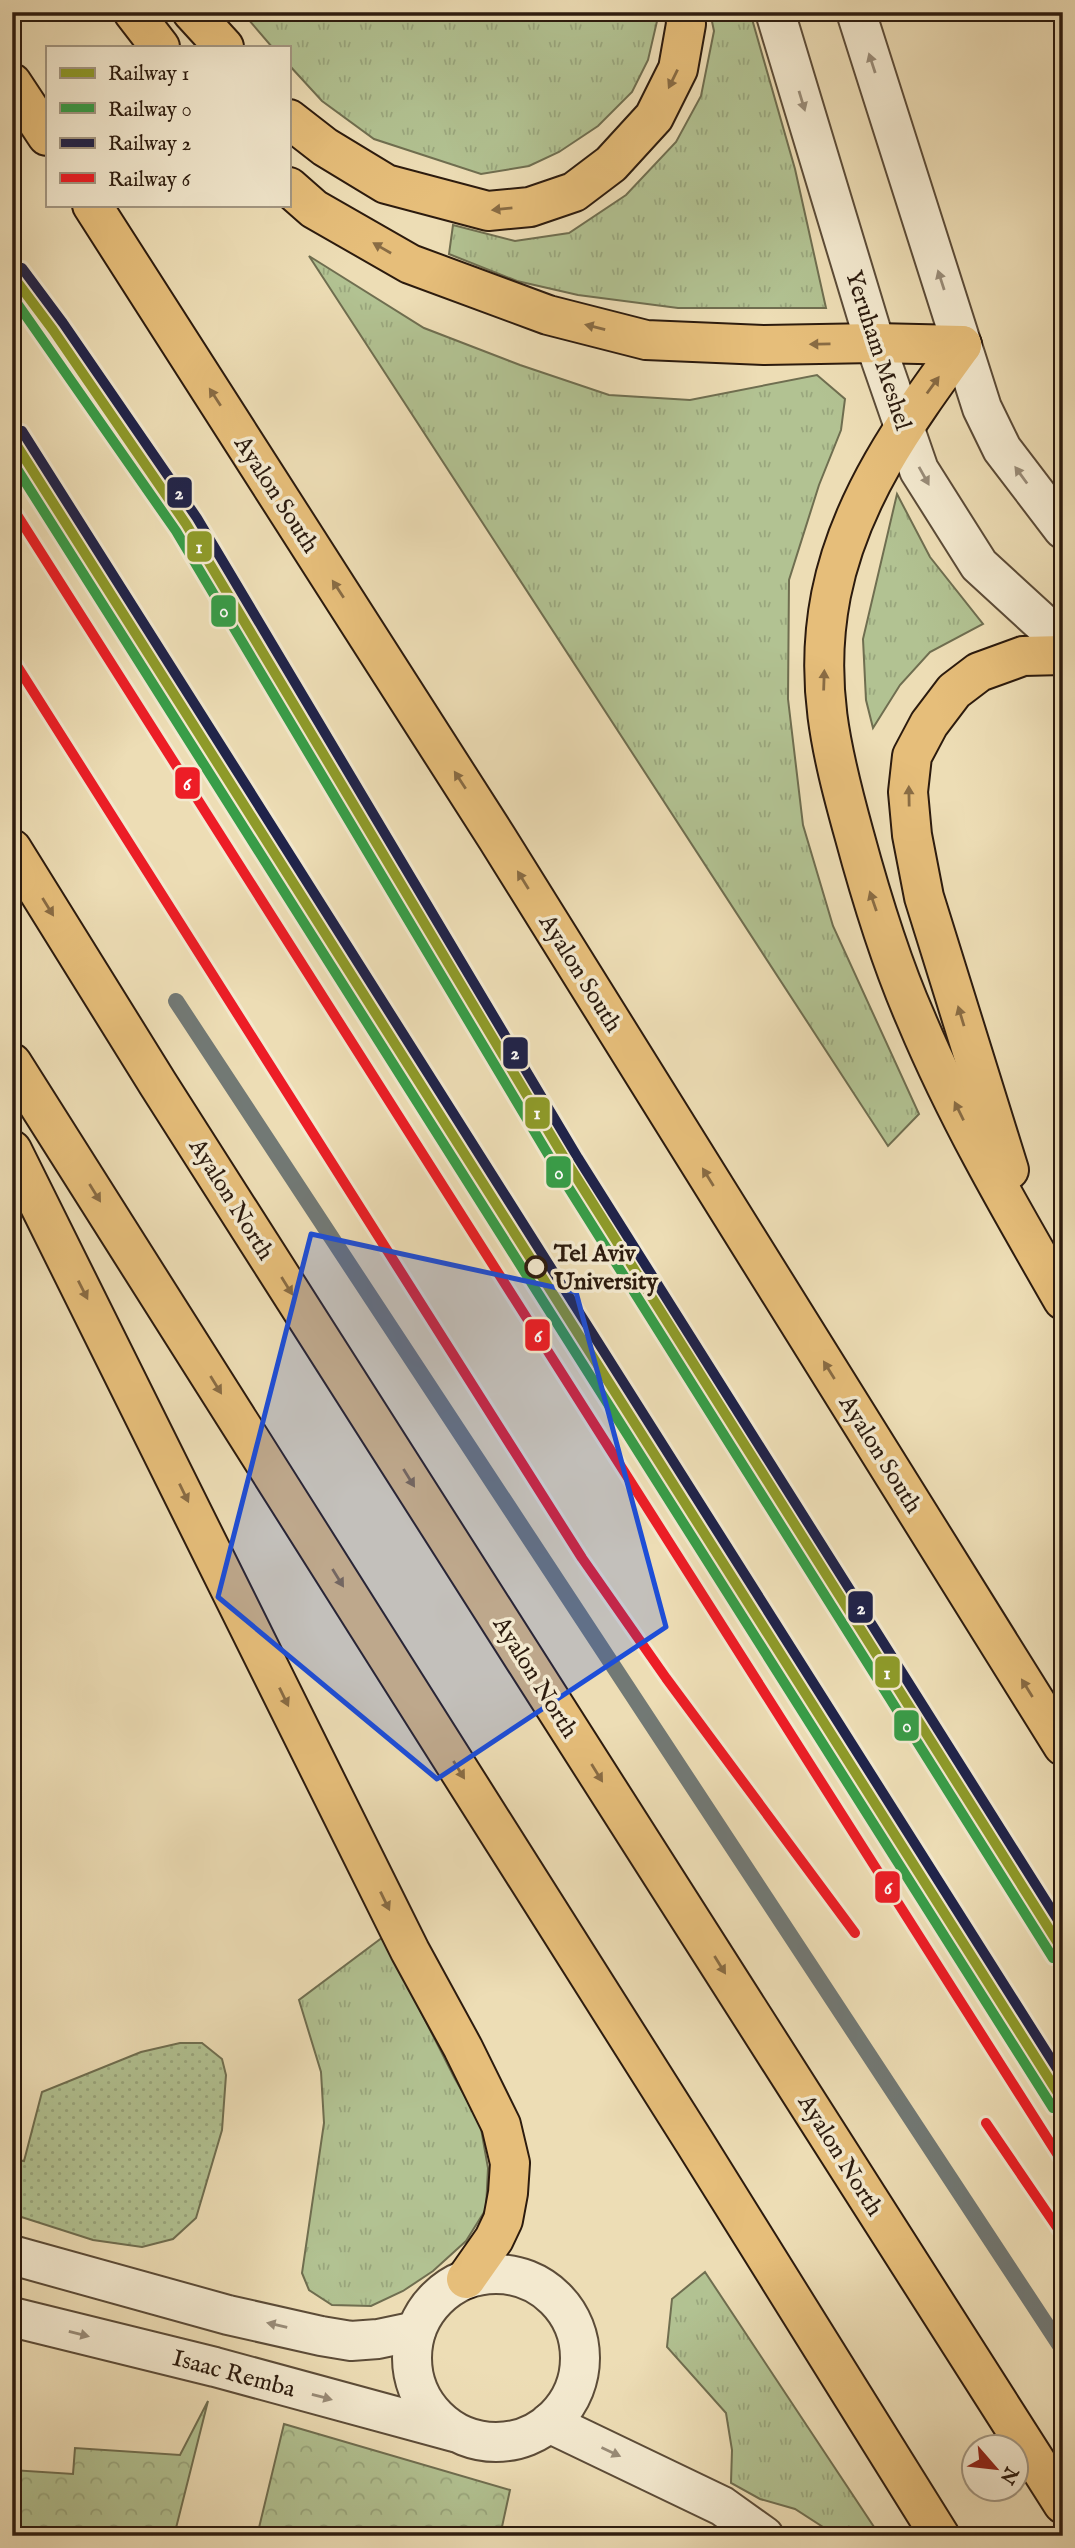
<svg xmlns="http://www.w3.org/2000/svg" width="1075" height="2548" viewBox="0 0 1075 2548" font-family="'IM FELL English',serif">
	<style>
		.grass { fill: url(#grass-tufts); stroke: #6f6e50; stroke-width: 2 }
		.forest { fill: url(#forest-crowns); stroke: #6f6e50; stroke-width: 2 }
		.park { fill: url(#park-dots); stroke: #6f6e50; stroke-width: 2 }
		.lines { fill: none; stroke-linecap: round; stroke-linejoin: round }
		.stream { stroke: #727975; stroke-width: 16 }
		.minor-casing { stroke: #5c4c38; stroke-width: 42 }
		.tertiary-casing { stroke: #5c4c38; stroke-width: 42 }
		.motorway-casing { stroke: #2c1b0e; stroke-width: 42 }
		.minor { stroke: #f3e9cf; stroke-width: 38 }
		.tertiary { stroke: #f3e9cf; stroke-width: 38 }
		.motorway { stroke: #e6be7a; stroke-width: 38 }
		.rail-1-casing { stroke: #f3e9cf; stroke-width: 16 }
		.rail-2-casing { stroke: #f3e9cf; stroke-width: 16 }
		.rail-3-casing { stroke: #f3e9cf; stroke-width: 16 }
		.rail-4-casing { stroke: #f3e9cf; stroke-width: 16 }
		.rail-1 { stroke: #8e9a29; stroke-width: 10 }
		.rail-2 { stroke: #389d48; stroke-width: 10 }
		.rail-3 { stroke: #1f234a; stroke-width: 10 }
		.rail-4 { stroke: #ed1d26; stroke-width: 10 }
		.oneway { fill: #998c78 }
		.oneway2 { fill: #896c44 }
		.marked { fill: #1d4ed8; fill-opacity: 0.2; stroke: #1d4ed8; stroke-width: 5; stroke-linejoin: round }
		.stop-dot { fill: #f3e9cf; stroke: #2c1b0e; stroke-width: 3.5 }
		.labels { text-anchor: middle; stroke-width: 7; stroke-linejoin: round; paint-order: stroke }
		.street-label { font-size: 24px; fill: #2c1b0e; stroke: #f3e9cf }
		.stop-label { font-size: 24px; font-weight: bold; fill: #2c1b0e; stroke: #f3e9cf; text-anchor: start }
		.line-badge { stroke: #f3e9cf; stroke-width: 2.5 }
		.badge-label { font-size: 19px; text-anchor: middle; font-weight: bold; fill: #fff }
	</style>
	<defs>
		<pattern id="grass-tufts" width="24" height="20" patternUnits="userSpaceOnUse" patternTransform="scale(1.75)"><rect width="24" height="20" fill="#b2c292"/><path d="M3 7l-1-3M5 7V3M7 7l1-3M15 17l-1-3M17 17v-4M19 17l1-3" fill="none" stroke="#99a67d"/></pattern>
		<pattern id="forest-crowns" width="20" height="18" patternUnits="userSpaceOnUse" patternTransform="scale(1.75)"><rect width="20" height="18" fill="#b2c292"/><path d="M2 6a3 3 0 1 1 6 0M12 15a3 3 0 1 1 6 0" fill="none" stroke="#99a67d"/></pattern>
		<pattern id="park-dots" width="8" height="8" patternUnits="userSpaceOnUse" patternTransform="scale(1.75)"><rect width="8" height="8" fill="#b2c292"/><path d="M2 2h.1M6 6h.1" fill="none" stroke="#99a67d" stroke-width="1.8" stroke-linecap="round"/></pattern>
	</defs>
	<rect width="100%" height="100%" fill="#edddb5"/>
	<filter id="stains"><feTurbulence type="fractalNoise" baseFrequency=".00286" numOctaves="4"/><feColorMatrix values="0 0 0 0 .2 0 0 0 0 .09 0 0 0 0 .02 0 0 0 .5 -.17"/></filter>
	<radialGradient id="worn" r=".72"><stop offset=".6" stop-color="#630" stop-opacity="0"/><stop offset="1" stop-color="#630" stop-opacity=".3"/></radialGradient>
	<!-- grass -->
	<g class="grass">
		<path d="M242 12H658V17L648 60 632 92 598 126 559 152 529 166 481 174 374 139 322 101 289 65V47H272Z"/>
		<path d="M710 12H750L795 169 826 308H678L578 295 517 281 449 254 453 225 515 241 569 233 626 195 676 142 701 96 714 31Z"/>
		<path d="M309 256 424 328 520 365 609 395 690 400 817 375 845 399 841 430 819 485 789 580 788 699 803 825 833 926 919 1114 888 1146Z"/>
		<path d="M897 494 930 557 983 624 930 652 900 685 873 728 866 700 863 639Z"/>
		<path d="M383 1937 454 2077 480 2123 488 2168 486 2209 466 2241 433 2271 403 2291 371 2306 332 2305 309 2290 302 2273 324 2123 321 2072 299 2000Z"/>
		<path d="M705 2272 880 2536H837L795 2509 760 2499 731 2483 732 2450 726 2413 667 2347 672 2299Z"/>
	</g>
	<!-- forest -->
	<g class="forest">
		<path d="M208 2401 174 2536H12V2470L73 2474 75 2448 180 2455Z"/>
		<path d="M284 2424 510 2490 500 2536H257Z"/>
	</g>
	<!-- park -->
	<path class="park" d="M180 2043H202L222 2059 226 2075 222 2130 196 2218 173 2239 142 2247 93 2240 12 2214V2159L24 2161 42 2092 141 2052Z"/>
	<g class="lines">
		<!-- stream -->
		<path class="stream" d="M176 1001 1063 2350"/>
		<!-- minor casing -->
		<g class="minor-casing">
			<g id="minor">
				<path d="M12 2255 228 2315 321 2336 351 2341 378 2339 416 2331"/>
				<circle cx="496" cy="2358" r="84"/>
				<path d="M12 2317 215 2367 454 2432"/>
				<path d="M549 2423 722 2506 764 2536"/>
			</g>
		</g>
		<!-- tertiary casing -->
		<g class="tertiary-casing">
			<g id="tertiary">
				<path d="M775 12 875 343 919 470 979 565 1063 642"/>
				<path d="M856 12 982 408 1002 449 1063 529"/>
			</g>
		</g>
		<!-- motorway casing -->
		<g class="motorway-casing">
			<g id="motorway">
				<path d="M133 12 160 47"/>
				<path d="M192 12 224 47"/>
				<path d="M12 83 47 136"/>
				<path d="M289 119 325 147 386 184 488 211 530 207 574 192 611 164 654 117 678 69 686 24 685 12"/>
				<path d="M289 187 314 209 410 264 548 315 646 340 764 345 875 343 962 345"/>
				<path d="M92 205 497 838 1063 1746"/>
				<path d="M962 345C906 422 850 499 831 595 814 682 831 751 854 834 871 897 890 960 916 1019 957 1117 1010 1208 1063 1300"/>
				<path d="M12 849 158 1084 1063 2504"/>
				<path d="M12 1063 695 2143 940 2536"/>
				<path d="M12 1150 410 1951 463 2048 501 2125 510 2163 508 2193 503 2220 494 2239 466 2279"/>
				<path d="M1009 1170 924 897 912 835 908 792 912 756 929 724 954 691 979 672 1023 656 1063 655"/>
			</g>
		</g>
		<!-- minor -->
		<use href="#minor" class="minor"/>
		<!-- tertiary -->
		<use href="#tertiary" class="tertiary"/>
		<!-- motorway -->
		<use href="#motorway" class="motorway"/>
		<!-- rail-1 casing -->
		<g class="rail-1-casing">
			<g id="rail-1">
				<path d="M12 275 53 330 186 524 568 1164 1063 1951"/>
				<path d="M12 438 1063 2101"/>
			</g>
		</g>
		<!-- rail-2 casing -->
		<g class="rail-2-casing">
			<g id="rail-2">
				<path d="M12 296 176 531 558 1171 1053 1958"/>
				<path d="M12 461 1053 2108"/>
			</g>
		</g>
		<!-- rail-3 casing -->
		<g class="rail-3-casing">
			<g id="rail-3">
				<path d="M22 268 63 323 197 518 578 1158 1063 1928"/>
				<path d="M22 431 1063 2078"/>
			</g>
		</g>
		<!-- rail-4 casing -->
		<g class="rail-4-casing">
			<g id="rail-4">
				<path d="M12 507 1063 2163"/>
				<path d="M12 658 582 1558 666 1678 855 1933"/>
				<path d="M986 2123 1063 2236"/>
			</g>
		</g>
		<!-- rail-1 -->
		<use href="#rail-1" class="rail-1"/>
		<!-- rail-2 -->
		<use href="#rail-2" class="rail-2"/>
		<!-- rail-3 -->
		<use href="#rail-3" class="rail-3"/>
		<!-- rail-4 -->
		<use href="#rail-4" class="rail-4"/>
	</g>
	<!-- one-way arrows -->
	<defs><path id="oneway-solid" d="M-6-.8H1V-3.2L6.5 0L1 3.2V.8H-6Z" transform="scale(1.75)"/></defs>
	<g class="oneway">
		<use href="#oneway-solid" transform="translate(872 63) rotate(-108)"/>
		<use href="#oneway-solid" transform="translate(802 101) rotate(73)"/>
		<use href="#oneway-solid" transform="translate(941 280) rotate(-108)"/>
		<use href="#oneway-solid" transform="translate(1021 475) rotate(-126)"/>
		<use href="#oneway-solid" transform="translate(924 476) rotate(61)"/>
		<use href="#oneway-solid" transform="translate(277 2325) rotate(-167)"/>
		<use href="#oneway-solid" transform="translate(79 2334) rotate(14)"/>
		<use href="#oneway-solid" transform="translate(322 2397) rotate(15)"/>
		<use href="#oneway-solid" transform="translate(611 2452) rotate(25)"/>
	</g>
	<g class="oneway2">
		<use href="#oneway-solid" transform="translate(673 79) rotate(116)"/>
		<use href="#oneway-solid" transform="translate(502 209) rotate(174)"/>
		<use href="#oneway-solid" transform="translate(382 248) rotate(-150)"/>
		<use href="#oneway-solid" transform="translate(595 327) rotate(-166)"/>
		<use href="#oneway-solid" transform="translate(820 344) rotate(179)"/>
		<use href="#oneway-solid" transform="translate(933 385) rotate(-54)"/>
		<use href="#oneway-solid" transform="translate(215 397) rotate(-123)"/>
		<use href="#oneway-solid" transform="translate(338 589) rotate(-123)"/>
		<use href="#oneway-solid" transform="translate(824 680) rotate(-88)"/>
		<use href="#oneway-solid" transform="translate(460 780) rotate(-123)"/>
		<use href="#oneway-solid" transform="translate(909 796) rotate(-91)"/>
		<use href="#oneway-solid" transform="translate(523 880) rotate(-122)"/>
		<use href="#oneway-solid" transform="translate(873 901) rotate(-109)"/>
		<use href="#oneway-solid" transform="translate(48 907) rotate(58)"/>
		<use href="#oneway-solid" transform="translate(961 1016) rotate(-107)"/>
		<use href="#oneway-solid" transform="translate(959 1111) rotate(-116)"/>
		<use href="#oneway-solid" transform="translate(708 1177) rotate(-122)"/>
		<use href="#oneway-solid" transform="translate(95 1193) rotate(58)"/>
		<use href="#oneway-solid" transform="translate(287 1286) rotate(58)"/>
		<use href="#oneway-solid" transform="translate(83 1290) rotate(63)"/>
		<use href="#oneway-solid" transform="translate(829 1370) rotate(-122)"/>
		<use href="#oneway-solid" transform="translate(216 1385) rotate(58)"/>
		<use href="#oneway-solid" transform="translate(409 1478) rotate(58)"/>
		<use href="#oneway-solid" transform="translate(184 1493) rotate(64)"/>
		<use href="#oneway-solid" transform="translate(338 1578) rotate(58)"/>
		<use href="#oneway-solid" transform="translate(1027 1688) rotate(-122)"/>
		<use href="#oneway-solid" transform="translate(284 1697) rotate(64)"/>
		<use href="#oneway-solid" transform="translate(459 1770) rotate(58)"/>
		<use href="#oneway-solid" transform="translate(597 1773) rotate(58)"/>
		<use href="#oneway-solid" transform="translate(385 1901) rotate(64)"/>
		<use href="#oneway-solid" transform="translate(720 1965) rotate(58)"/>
	</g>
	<!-- marked area -->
	<path class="marked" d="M311 1234 576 1292 666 1627 437 1779 218 1597Z"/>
	<!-- markers -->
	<circle class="stop-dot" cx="536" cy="1267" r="10"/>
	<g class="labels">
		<!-- street labels -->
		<g class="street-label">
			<text transform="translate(879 350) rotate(72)" y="8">Yeruham Meshel</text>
			<text transform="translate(277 494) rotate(57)" y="8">Ayalon South</text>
			<text transform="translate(581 973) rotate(58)" y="8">Ayalon South</text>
			<text transform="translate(232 1199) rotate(58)" y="8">Ayalon North</text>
			<text transform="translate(881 1454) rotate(58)" y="8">Ayalon South</text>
			<text transform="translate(536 1677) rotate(58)" y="8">Ayalon North</text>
			<text transform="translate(841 2155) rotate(58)" y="8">Ayalon North</text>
			<text transform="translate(234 2373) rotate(15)" y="8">Isaac Remba</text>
		</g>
		<!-- stop labels -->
		<g class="stop-label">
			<text x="554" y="1261">Tel Aviv<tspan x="554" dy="28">University</tspan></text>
		</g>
	</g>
	<g class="line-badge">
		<rect x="166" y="476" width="27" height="33" rx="7" fill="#1f234a"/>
		<rect x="186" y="530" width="27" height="33" rx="7" fill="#8e9a29"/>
		<rect x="210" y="594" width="27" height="34" rx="7" fill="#389d48"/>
		<rect x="174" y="766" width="27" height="34" rx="7" fill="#ed1d26"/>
		<rect x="502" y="1036" width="27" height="34" rx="7" fill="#1f234a"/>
		<rect x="524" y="1096" width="27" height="34" rx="7" fill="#8e9a29"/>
		<rect x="545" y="1155" width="27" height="34" rx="7" fill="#389d48"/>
		<rect x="524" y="1318" width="27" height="34" rx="7" fill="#ed1d26"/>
		<rect x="847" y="1590" width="27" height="34" rx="7" fill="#1f234a"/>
		<rect x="874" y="1655" width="27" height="34" rx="7" fill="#8e9a29"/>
		<rect x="893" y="1709" width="27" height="33" rx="7" fill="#389d48"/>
		<rect x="874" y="1870" width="27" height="34" rx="7" fill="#ed1d26"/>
	</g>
	<g class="badge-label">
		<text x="179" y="499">2</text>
		<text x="199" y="553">1</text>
		<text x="224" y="617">0</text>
		<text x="187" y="790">6</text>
		<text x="515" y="1059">2</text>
		<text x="537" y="1119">1</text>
		<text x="559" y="1179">0</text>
		<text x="538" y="1342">6</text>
		<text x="861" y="1614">2</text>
		<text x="887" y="1679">1</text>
		<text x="907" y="1732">0</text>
		<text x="888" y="1894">6</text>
	</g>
	<!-- margin -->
	<rect width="1075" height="2548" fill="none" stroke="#edddb5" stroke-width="42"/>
	<rect x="14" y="14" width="1047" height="2520" fill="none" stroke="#2c1b0e" stroke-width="3.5"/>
	<rect x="21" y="21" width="1033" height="2506" fill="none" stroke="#2c1b0e" stroke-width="2"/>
	<!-- legend -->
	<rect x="46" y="46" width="245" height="161" fill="#f3e9cf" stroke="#a39782" stroke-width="2"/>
	<rect x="60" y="68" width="35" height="10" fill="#8e9a29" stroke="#a39782" stroke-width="2"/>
	<text x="108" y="80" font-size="21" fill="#2c1b0e">Railway 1</text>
	<rect x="60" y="103" width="35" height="10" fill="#389d48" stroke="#a39782" stroke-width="2"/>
	<text x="108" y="116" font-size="21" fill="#2c1b0e">Railway 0</text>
	<rect x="60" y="138" width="35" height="10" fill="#1f234a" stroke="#a39782" stroke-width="2"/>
	<text x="108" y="150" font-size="21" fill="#2c1b0e">Railway 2</text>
	<rect x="60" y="173" width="35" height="10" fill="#ed1d26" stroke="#a39782" stroke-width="2"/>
	<text x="108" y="186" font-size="21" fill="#2c1b0e">Railway 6</text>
	<!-- north arrow -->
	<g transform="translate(995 2468) rotate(118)"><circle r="33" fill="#f3e9cf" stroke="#a39782" stroke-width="2"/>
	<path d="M0-5L12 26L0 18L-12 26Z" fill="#8f2418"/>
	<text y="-10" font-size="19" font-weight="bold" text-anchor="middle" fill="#2c1b0e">N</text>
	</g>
	<rect width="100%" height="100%" filter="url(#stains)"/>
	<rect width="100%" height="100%" fill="url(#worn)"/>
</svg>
